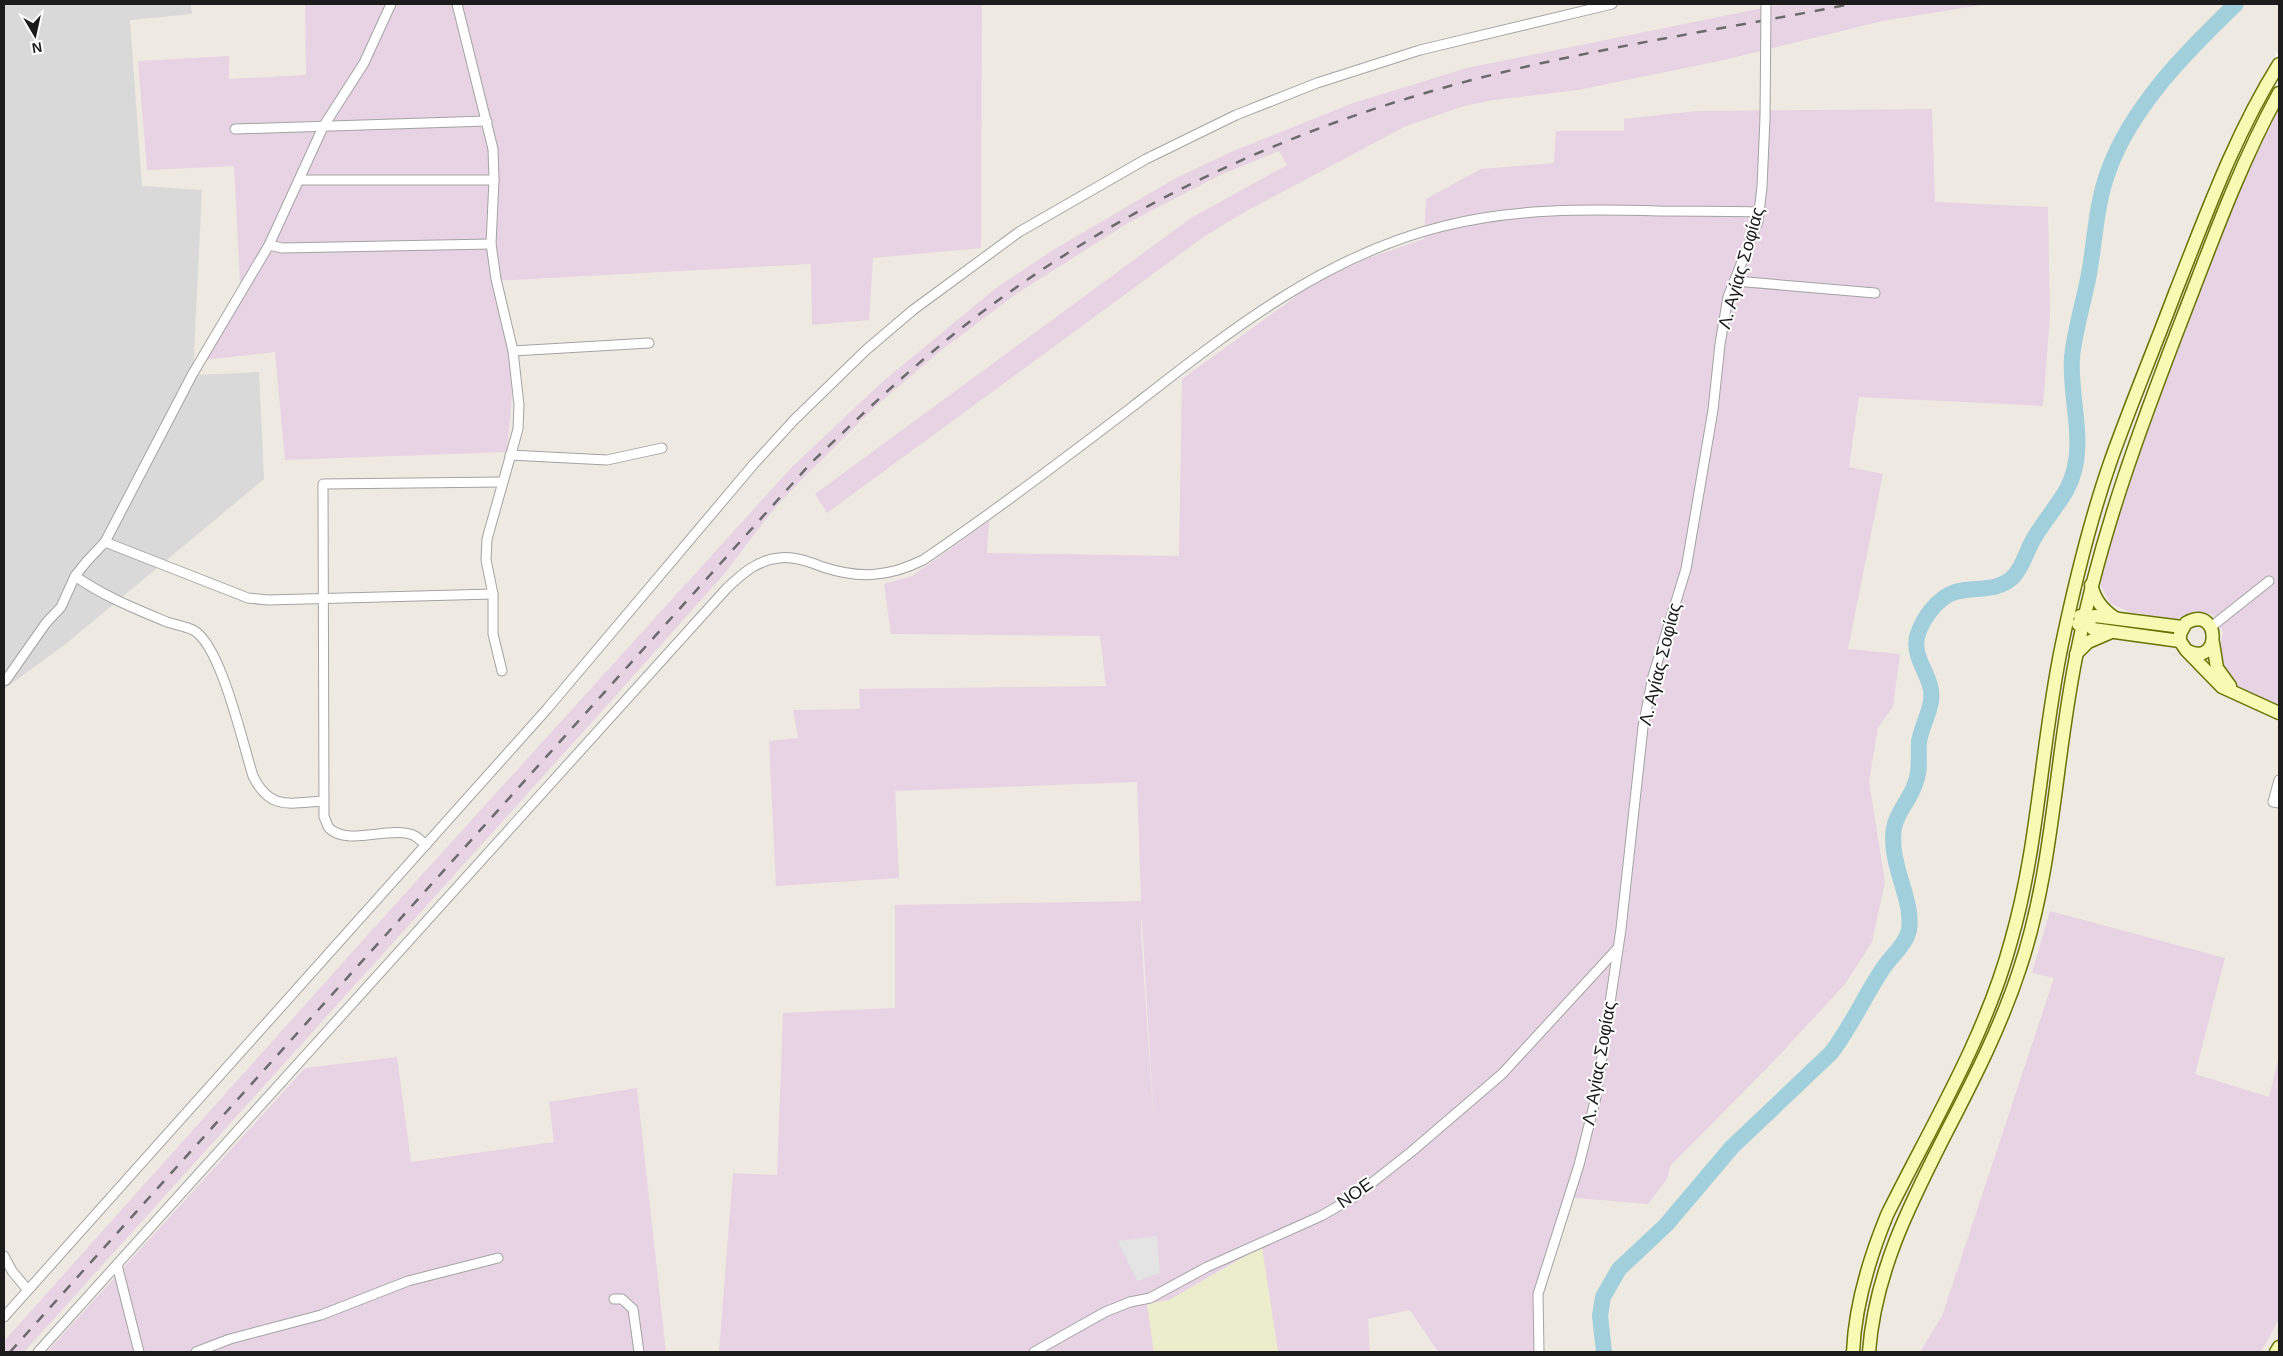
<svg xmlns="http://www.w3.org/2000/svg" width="2283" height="1356" viewBox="0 0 2283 1356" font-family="Helvetica,sans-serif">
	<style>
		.residential { fill: #dad9d9 }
		.industrial { fill: #e7d3e3; fill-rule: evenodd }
		.farmland { fill: #ebedcc }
		.parking { fill: #e4e4e4 }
		.pier { fill: #fff }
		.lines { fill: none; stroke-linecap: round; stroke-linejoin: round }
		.river { stroke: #a1cfdc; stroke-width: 16 }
		.street-casing { stroke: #a3a3a3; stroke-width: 11 }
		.secondary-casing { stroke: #677303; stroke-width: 15 }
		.street { stroke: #fff; stroke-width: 9 }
		.secondary { stroke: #f7fab3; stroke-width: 12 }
		.rail { stroke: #6a6a6a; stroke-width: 2.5; stroke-dasharray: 10 10; stroke-linecap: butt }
		.street-bridge-casing { stroke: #a3a3a3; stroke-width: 11; stroke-linecap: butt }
		.street-bridge { stroke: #fff; stroke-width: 9 }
		.labels { text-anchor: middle; stroke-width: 4; stroke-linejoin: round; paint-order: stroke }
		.street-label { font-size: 18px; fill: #1c1c1c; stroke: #fff }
	</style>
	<rect width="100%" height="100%" fill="#eeeae1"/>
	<!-- residential -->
	<path class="residential" d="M4 4H191L192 14 130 20 142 186 202 190 193 375 259 372 264 479 67 643 4 689Z"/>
	<!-- industrial -->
	<g class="industrial">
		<path d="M305 4H982L981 248 873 258 869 320 812 325 811 264 492 281 508 336 512 394 507 452 285 460 275 352 204 360 252 284 240 282 234 166 147 170 138 61 229 56V79L306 75Z"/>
		<path d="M1783 4H1988L1882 21 1724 60 1578 90 1494 100 1464 106 1406 126 1243 213 1202 238 827 513 815 494 1191 218 1287 165 1279 151 1218 176 1128 223 1016 294 939 352 876 406 796 485 769 515 725 573 610 702 24 1352H4V1341L390 910 791 468 881 383 996 288 1053 250 1176 178 1231 152 1353 103 1467 68Z"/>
		<path d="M2279 108V706L2237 686 2230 680 2224 671 2219 648 2223 632 2213 615 2194 611 2176 619 2129 612 2110 603 2100 584 2102 570 2117 515 2142 438 2236 199 2252 163Z"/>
		<path d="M1932 109 1935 202 2048 207 2050 316 2043 406 1859 397 1849 467 1883 474 1848 649 1900 654 1893 707 1878 727 1869 782 1885 882 1872 942 1845 984 1772 1063 1670 1166 1667 1179 1648 1204 1564 1197 1534 1292 1535 1352H1438L1410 1310 1368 1319 1370 1352H1278L1261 1247 1169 1300 1147 1304 1154 1352H719L733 1173 777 1175 783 1013 895 1008V905L1141 901 1137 782 895 791 899 878 776 886 769 741 798 738 793 710 860 709 859 689 1106 686 1100 636 891 634 884 584 912 576 989 521 987 553 1179 556 1182 379 1316 282 1366 259 1424 239 1426 199 1481 169 1554 163 1556 131H1624V119L1697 111ZM1141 921H1142L1155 1140 1142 949Z"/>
		<path d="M2050 911 2225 958 2195 1074 2269 1097 2279 1056V1319L2261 1352H1920L1942 1316 2054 978 2032 973Z"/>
		<path d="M397 1057 411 1162 554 1142 549 1102 637 1088 666 1352H47L305 1068Z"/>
	</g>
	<!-- farmland -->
	<path class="farmland" d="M1262 1247 1278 1352H1154L1147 1304 1169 1300Z"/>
	<!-- parking -->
	<path class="parking" d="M1157 1236 1160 1273 1137 1281 1118 1241Z"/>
	<!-- pier -->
	<path class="pier" d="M2279 50V108L2252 163 2236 199 2208 188 2242 114Z"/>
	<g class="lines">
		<!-- river -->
		<path class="river" d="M1604 1352 1600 1316 1603 1297 1619 1269 1666 1225 1732 1147 1831 1053C1851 1027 1864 997 1882 970 1890 957 1906 945 1909 930 1914 900 1888 863 1894 828 1897 811 1910 800 1915 784 1921 770 1918 757 1919 742 1921 728 1929 715 1931 701 1935 678 1912 661 1917 637 1922 619 1937 598 1955 592 1975 586 1996 593 2013 577 2023 567 2026 552 2033 540 2043 522 2057 507 2067 489 2089 447 2069 402 2072 357 2075 329 2084 301 2089 274 2095 240 2096 205 2108 172 2131 107 2187 51 2236 4"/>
		<!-- street casing -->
		<g class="street-casing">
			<g id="street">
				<path d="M457 4 493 149 494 180 491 244 496 279 513 351 519 405 518 429 487 539 486 560 493 594V634L502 671"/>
				<path d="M235 129 487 121"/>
				<path d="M300 180H494"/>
				<path d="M269 245 282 248 491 244"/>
				<path d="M1735 281 1875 293"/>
				<path d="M513 351 649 343"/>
				<path d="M510 455 607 460 662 448"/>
				<path d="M105 542 248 598 268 600 493 594"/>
				<path d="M75 576C103 596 136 609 167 622 176 625 185 626 193 630 221 644 243 745 253 776 270 811 290 803 323 801"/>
				<path d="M2211 627 2269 581"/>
				<path d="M4 679 6 680 46 623 61 607 75 576 87 561 105 542 192 375 269 245 323 127 364 63 391 4"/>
				<path d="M2279 780 2273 802 2279 803"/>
				<path d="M426 845C421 841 416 835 410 834 388 827 347 846 329 828 327 825 326 820 324 817L323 484 502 482"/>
				<path d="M4 1256 12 1271 27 1289"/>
				<path d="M117 1265 139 1352"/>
				<path d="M614 1299H622L633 1309 639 1352"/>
				<path d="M4 1317 547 709 753 465 794 420 866 350 913 310 1019 232 1146 159 1236 115 1317 83 1420 50 1612 4"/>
				<path d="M38 1352 727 588C742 574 757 560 779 558 794 556 809 562 823 567 859 579 889 577 923 560 994 512 1064 459 1132 407 1227 333 1324 255 1444 226 1515 208 1587 209 1660 211 1693 211 1726 211 1759 212"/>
				<path d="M196 1352 230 1339 321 1315 408 1281 498 1258"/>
				<path d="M1034 1352 1105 1312 1130 1302 1150 1298 1207 1267 1321 1216 1354 1197 1411 1152 1502 1074 1617 949"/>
				<path d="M1539 1352 1538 1294 1579 1165 1596 1097 1621 929 1643 727 1653 676 1686 569 1713 410 1720 344 1728 297 1758 221 1762 187 1765 118"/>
			</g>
		</g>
		<!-- secondary casing -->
		<g class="secondary-casing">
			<g id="secondary">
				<path d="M2091 585C2095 600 2102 609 2115 618"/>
				<path d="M2080 616 2093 629 2180 641"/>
				<path d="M2078 624 2095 616 2103 617 2182 627"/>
				<path d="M2213 643 2217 668 2230 686"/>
				<path d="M2186 650C2222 670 2221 603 2186 623L2180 634V641L2186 650 2222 687 2279 713"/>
				<path d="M2076 654 2088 642 2109 633"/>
				<path d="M1853 1352C1855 1305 1869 1259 1887 1215 1931 1126 1985 1038 2011 941 2039 844 2041 743 2062 644 2075 582 2090 520 2111 460 2131 404 2154 349 2175 293 2206 215 2234 136 2279 64"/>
				<path d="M1869 1352C1875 1272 1910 1204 1946 1133 1974 1079 2001 1026 2020 968 2054 866 2055 757 2077 652 2100 535 2141 425 2184 314 2213 239 2240 164 2279 93"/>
				<path d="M2276 1352 2279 1347"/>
			</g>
		</g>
		<!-- street -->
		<use href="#street" class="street"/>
		<!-- secondary -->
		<use href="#secondary" class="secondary"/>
		<!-- rail -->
		<path class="rail" d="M10 1352 811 463C856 420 901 377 949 338 1085 228 1246 147 1412 97 1555 53 1705 33 1851 4"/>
		<!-- street-bridge casing -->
		<g class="street-bridge-casing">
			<path id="street-bridge" d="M1765 118 1766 4"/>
		</g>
		<!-- street-bridge -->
		<use href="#street-bridge" class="street-bridge"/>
	</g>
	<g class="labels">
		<!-- street labels -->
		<g class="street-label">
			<text transform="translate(1741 268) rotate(-74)" y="6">Λ. Αγίας Σοφίας</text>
			<text transform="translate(1660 664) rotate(-76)" y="6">Λ. Αγίας Σοφίας</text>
			<text transform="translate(1599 1063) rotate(-80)" y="6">Λ. Αγίας Σοφίας</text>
			<text transform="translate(1355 1193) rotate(-35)" y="6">NOE</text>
		</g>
	</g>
	<!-- border -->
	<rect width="2283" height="1356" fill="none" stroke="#1c1c1c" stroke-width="10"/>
	<!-- north arrow -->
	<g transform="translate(35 35) rotate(171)" stroke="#ffffff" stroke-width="4" paint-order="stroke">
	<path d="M0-4L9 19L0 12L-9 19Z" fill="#1c1c1c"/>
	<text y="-8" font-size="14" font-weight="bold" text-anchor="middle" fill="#1c1c1c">N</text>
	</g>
</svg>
